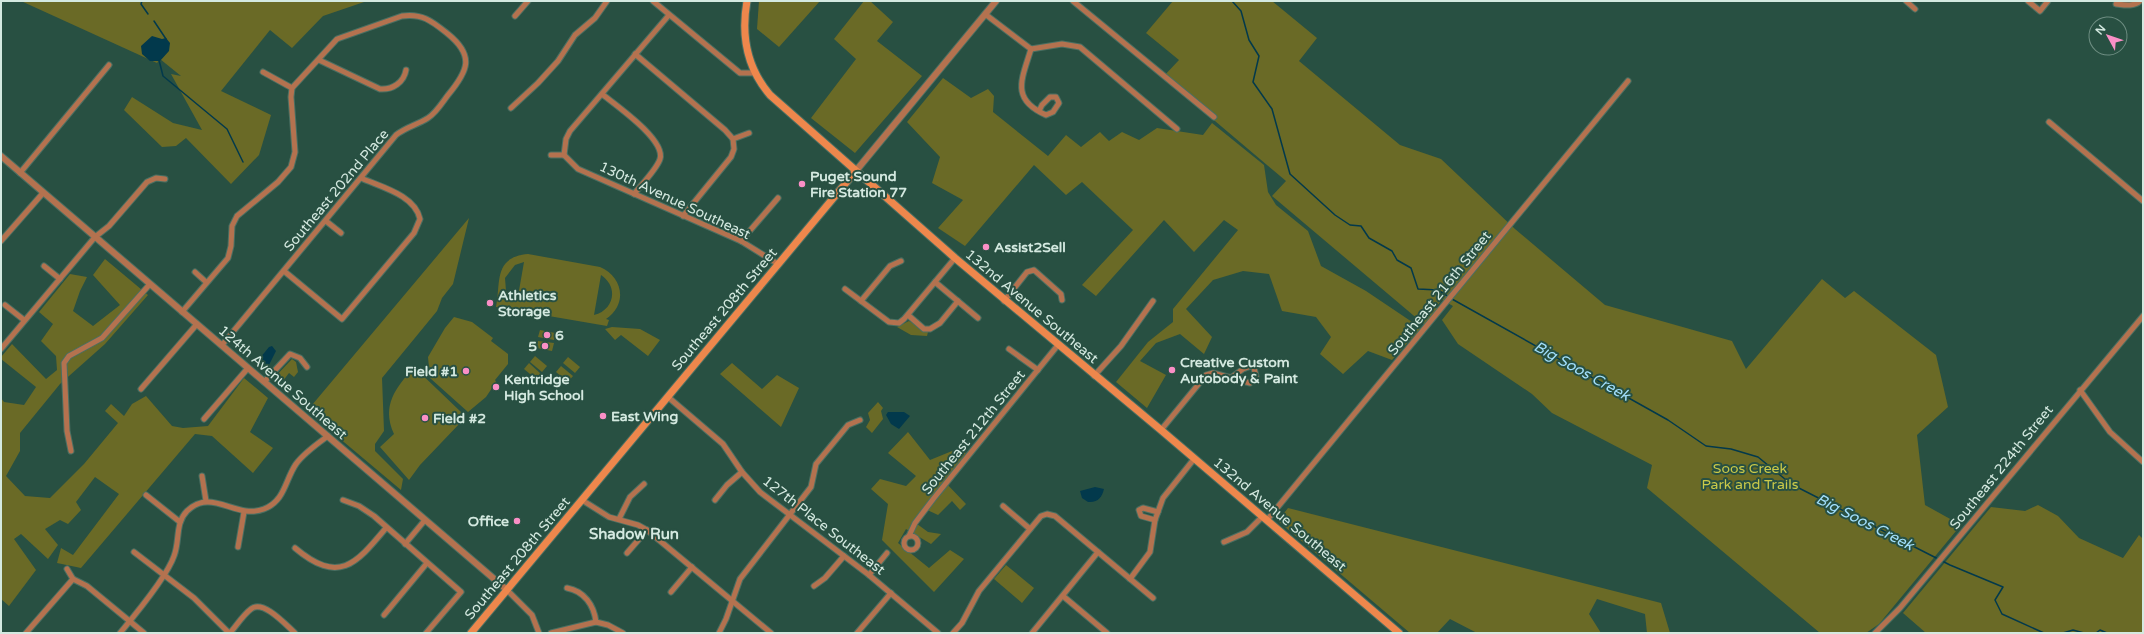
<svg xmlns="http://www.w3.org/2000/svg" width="2144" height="634" viewBox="0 0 2144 634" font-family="'Varela Round',sans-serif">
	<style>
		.green { fill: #6a6a26; fill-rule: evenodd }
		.water { fill: #02394c }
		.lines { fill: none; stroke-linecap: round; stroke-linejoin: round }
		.stream { stroke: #02394c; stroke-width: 1.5 }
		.minor-casing { stroke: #4a6f62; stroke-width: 7 }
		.tertiary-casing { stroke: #4a6f62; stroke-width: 8 }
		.secondary-casing { stroke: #4a6f62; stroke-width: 9 }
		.minor { stroke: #b4724f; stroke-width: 5 }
		.tertiary { stroke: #b4724f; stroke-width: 6 }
		.secondary { stroke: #ee874c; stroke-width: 7 }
		.poi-dot { fill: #fa8fc6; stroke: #285042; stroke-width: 1.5 }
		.labels { text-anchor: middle; stroke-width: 4; stroke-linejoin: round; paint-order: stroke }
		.poi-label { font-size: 14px; font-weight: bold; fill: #d4e9e0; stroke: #285042; text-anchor: start }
		.street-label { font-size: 14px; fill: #d4e9e0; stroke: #285042 }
		.park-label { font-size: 14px; fill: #cbca49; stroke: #285042 }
		.water-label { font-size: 15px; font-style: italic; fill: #a2dffc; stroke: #285042 }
		.neighbourhood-label { font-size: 15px; font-weight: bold; fill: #d4e9e0; stroke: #285042 }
	</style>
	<rect width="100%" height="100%" fill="#285042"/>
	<!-- green -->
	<g class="green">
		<path d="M21 1H367L323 16 292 48 270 30 221 91 271 115 259 155 231 184 186 138 176 146 162 147 124 110 132 97 173 123 202 130 171 74 181 76 160 59 157 63Z"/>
		<path d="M759 1H820L779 47 757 29Z"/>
		<path d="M864 1H870L893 22 877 41 922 76 855 153 811 118 856 59 834 39Z"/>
		<path d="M1173 1H1272L1317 38 1299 61 1400 145 1441 159 1515 229 1605 305 1732 341 1746 369 1822 279 1845 298 1854 291 1936 355 1948 407 1917 435 1925 505 1961 525 1879 624 1866 633H1820L1647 488 1652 465 1552 413 1532 394 1458 344 1442 320 1453 306 1442 300 1436 307 1439 310 1426 326 1272 196 1286 181 1163 77 1179 60 1146 33Z"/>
		<path d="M943 78 971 98 988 89 994 96 993 112 1048 156 1066 135 1081 147 1100 132 1109 141 1122 132 1139 140 1157 128 1203 135 1212 123 1264 165 1268 192 1276 205 1308 231 1321 266 1366 291 1421 328 1392 360 1368 351 1343 374 1320 354 1331 337 1316 317 1282 311 1269 274 1243 271 1213 280 1186 309 1212 337 1204 354 1180 334 1156 343 1140 361 1166 375 1147 408 1116 382 1148 342 1173 322V309L1238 230 1224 220 1194 252 1164 220 1096 296 1082 285 1133 230 1082 182 1066 195 1034 165 965 246 938 228 963 200 932 183 940 157 907 122Z"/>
		<path d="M469 218 453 284 442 298 437 311 382 378 384 431 375 444V451L403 479 401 490 307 411Z"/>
		<path d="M528 254 600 267C623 277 628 304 606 319L609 320 607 326 496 307C501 283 493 257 528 254ZM524 262 517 302 506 291 505 278 515 265ZM601 275C619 287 614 310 594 315Z"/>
		<path d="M105 259 148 295 105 344 60 384 20 433V451L6 476 25 496 50 498 84 464 118 423 105 411 111 404 124 416 132 404 146 396 172 426 183 428 208 426 244 378 268 398 250 432 273 448 253 473 212 436 195 434 81 568 57 563 61 548 73 555 119 494 95 477 76 502 81 510 68 524 60 520 45 529 58 545 48 559 21 534 14 539 36 570 9 606 1 599V398L4 402 24 405 36 387 1 359V357L12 344 46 379 57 370 56 356 41 341 53 324 39 312 70 274 87 277 80 291 73 311 93 326 120 305 93 275Z"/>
		<path d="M454 317 472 322 493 338 491 341 508 354V364L495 380 496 382 486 397 468 412 430 378 428 357 445 328Z"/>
		<path d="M909 321 928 332 927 336 911 335 897 327Z"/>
		<path d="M612 327 640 329 660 340 648 356 621 335 615 340 605 329Z"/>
		<path d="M540 330 555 333 554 340 538 337Z"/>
		<path d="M538 341 554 343 552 351 537 348Z"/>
		<path d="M535 356 547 366 542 372 530 362Z"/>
		<path d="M568 357 580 367 575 373 563 363Z"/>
		<path d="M292 359 296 362 298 372 294 377 289 373 279 386 273 381 274 378Z"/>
		<path d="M529 363 541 374 536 379 524 369Z"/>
		<path d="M732 363 762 389 777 375 799 388 781 427 720 374Z"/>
		<path d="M561 366 573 376 568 382 556 372Z"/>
		<path d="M414 367 461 412 462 421 420 465 409 480 380 447 394 434C381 405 396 388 414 367Z"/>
		<path d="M878 402 883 408 881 411 883 419 872 433 866 427 870 420 868 413Z"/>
		<path d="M908 432 930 460 957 449 966 453 944 481 966 504 960 510 952 501 938 515 923 508 913 521 928 532 941 534 931 544 906 529 898 543 929 568 950 550 964 559 934 592 882 540 888 504 871 489 880 479 906 486 916 476 888 453Z"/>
		<path d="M2038 505 2058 516 2079 538 2123 558 2139 535 2143 539V633H1926L1903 613 1991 507 2025 511Z"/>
		<path d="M1288 508 1661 603 1670 633H1647L1645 614 1597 599 1589 614 1601 633H1477L1450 619 1437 633H1410L1278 521Z"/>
		<path d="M1006 565 1034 588 1022 603 994 579Z"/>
	</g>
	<!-- water -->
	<g class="water">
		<path d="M152 36 162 39 166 38 170 43 169 51 160 61H150L142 54 141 46Z"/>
		<path d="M272 346 276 351 268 367H264L260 358 269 347Z"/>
		<path d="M888 412H904L910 416 899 429 891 424 886 415Z"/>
		<path d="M1095 487 1104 489C1102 497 1098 503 1088 502L1082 498 1080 491Z"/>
	</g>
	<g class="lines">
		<!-- stream -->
		<g class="stream">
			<path d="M142 1 141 4 148 14"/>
			<path d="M1232 1 1241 11 1249 40 1259 56 1253 82 1272 109 1290 174 1335 215 1350 225 1361 226 1369 238 1392 251 1397 260 1411 268 1418 289 1438 290 1449 297"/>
			<path d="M154 21 166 39"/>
			<path d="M159 60 163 76 227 129 243 162"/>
			<path d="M1452 299 1668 420 1706 446 1731 449 1758 457 1791 484 1950 565 2003 587 1995 600 2002 614 2044 633"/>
			<path d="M2063 633 2073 630 2084 633"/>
			<path d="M2096 633 2100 630 2107 633"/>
		</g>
		<!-- minor casing -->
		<g class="minor-casing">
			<g id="minor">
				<path d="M653 1 740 73H755"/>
				<path d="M1073 1 1214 117"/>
				<path d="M1906 1 1915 9"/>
				<path d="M2028 1 2040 11 2048 1"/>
				<path d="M2116 4C2124 5 2134 7 2140 1"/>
				<path d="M985 14 1031 49"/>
				<path d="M515 16 528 1"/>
				<path d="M1031 49 1062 44 1080 47 1177 129"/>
				<path d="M1031 49C1022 79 1010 99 1046 115L1053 112 1059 103 1056 97H1050L1042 105 1039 111"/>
				<path d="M635 54 725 130 733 139"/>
				<path d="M319 60 380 89C393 90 404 82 406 70"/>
				<path d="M263 72 292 88"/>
				<path d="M602 94C617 106 666 140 660 159 657 169 641 185 634 194"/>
				<path d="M511 108 538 83 558 61 575 35 595 18 607 1"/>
				<path d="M2049 122 2143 201"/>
				<path d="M551 155H564"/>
				<path d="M564 155 578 169 741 241 778 264"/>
				<path d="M564 155 566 139 570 131 669 15"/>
				<path d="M20 173 109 65"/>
				<path d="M683 216 731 157 734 149 733 139 749 133"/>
				<path d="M326 221 341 233"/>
				<path d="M1 241 43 193"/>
				<path d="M741 241 778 198"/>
				<path d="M44 266 60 279"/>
				<path d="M284 271 342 319 414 233 420 219C415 195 381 187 361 178"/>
				<path d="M195 272 206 282"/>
				<path d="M935 282 978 318"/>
				<path d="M845 289 889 322 899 323 904 319 955 258"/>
				<path d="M861 301 890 266 901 261"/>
				<path d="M1004 301 1027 272 1034 270 1061 294 1062 300"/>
				<path d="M5 305 24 320"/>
				<path d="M182 312 228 258 231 246 232 226 237 216 278 182 291 167 295 152 291 97 292 88 337 39 402 16C423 13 433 22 448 34 475 56 468 71 448 95 442 103 436 113 428 118 417 125 406 127 396 135L222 345"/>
				<path d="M908 315 924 329H930L940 323 958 301"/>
				<path d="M1 349 95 237 109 226 147 182 156 178 165 179"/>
				<path d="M1009 349 1038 370"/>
				<path d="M1094 376 1121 346 1153 301"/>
				<path d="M264 382 290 354 300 358 307 367"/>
				<path d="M141 389 197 324"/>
				<path d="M2080 390 2110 432 2143 462"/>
				<path d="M668 397 723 444 742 472 760 492 869 575 938 633"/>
				<path d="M204 419 248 368"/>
				<path d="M1161 430 1206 375 1213 373 1250 383 1256 376 1254 368 1251 366 1243 369 1232 377"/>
				<path d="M71 451 67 431 64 363 69 356 102 338 150 284"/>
				<path d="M202 476 206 501"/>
				<path d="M146 495 180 522"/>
				<path d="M343 500 359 506 374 516 461 592 426 633"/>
				<path d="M582 500 609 517 638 525 647 530 771 633"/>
				<path d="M715 500 727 485 742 472"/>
				<path d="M1003 506 1030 529"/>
				<path d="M619 519 630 497 644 484"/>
				<path d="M1155 520 1141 516 1139 510 1143 508 1158 512"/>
				<path d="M1267 520 1628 81"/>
				<path d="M909 536 915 523 934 498 1058 345"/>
				<circle cx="911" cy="543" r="7"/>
				<path d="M1224 542 1247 532 1263 516"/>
				<path d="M405 544 425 520"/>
				<path d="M238 547 244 512"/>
				<path d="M295 548C339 585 356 564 386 528"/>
				<path d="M134 552 194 598 229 633"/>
				<path d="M627 553 647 530"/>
				<path d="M67 569 73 579 87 586 144 633"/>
				<path d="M869 575 887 553"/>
				<path d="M1130 579 1150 552 1155 520 1163 498 1194 459"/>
				<path d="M814 586 825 578 844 556"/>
				<path d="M567 588C584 591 594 605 596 622L608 625 623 633"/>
				<path d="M507 590 532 615 539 633"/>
				<path d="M671 592 692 567"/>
				<path d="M1063 596 1107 633"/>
				<path d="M384 615 427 563"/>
				<path d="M26 633 73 579"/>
				<path d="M120 633C135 615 167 577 174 556 180 541 175 523 187 511 212 487 236 520 264 509 285 501 285 480 296 464 304 453 317 444 328 436"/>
				<path d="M230 633C237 625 243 615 251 609 263 599 286 625 295 633"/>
				<path d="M551 633 596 622"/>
				<path d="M719 633 726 619 740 579 811 487 816 464 848 425 860 420"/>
				<path d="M857 633 891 593"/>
				<path d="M953 633 962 623 979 591 1041 516 1047 514 1055 516 1153 598"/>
				<path d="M1032 633 1098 552"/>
				<path d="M1875 633 1900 608 2143 316"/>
			</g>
		</g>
		<!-- tertiary casing -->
		<g class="tertiary-casing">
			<g id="tertiary">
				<path d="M1 156 507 590"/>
				<path d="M855 172 996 1"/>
			</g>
		</g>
		<!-- secondary casing -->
		<g class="secondary-casing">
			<g id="secondary">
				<path d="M747 1C741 35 747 68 770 95L955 258 1161 430 1399 633"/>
				<path d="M471 633 855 172"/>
			</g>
		</g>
		<!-- minor -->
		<use href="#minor" class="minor"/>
		<!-- tertiary -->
		<use href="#tertiary" class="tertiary"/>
		<!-- secondary -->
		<use href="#secondary" class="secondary"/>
	</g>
	<!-- markers -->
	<g class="poi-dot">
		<circle cx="802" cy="184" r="4"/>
		<circle cx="986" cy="247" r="4"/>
		<circle cx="490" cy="303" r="4"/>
		<circle cx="547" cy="335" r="4"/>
		<circle cx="545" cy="346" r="4"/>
		<circle cx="1172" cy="370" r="4"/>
		<circle cx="466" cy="371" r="4"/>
		<circle cx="496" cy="387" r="4"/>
		<circle cx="603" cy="416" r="4"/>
		<circle cx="425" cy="418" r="4"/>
		<circle cx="517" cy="521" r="4"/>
	</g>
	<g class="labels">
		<!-- poi labels -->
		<g class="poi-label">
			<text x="810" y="181">Puget Sound<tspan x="810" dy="16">Fire Station 77</tspan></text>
			<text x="994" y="252">Assist2Sell</text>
			<text x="498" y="300">Athletics<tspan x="498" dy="16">Storage</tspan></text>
			<text x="555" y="340">6</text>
			<text x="537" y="351" text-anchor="end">5</text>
			<text x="1180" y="367">Creative Custom<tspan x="1180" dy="16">Autobody &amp; Paint</tspan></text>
			<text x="458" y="376" text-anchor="end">Field #1</text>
			<text x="504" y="384">Kentridge<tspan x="504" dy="16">High School</tspan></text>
			<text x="611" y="421">East Wing</text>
			<text x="433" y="423">Field #2</text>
			<text x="509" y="526" text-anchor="end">Office</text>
		</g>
		<!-- street labels -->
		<g class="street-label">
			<text transform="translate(336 190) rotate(-50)" y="5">Southeast 202nd Place</text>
			<text transform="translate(675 200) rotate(25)" y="5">130th Avenue Southeast</text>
			<text transform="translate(1439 293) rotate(-51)" y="5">Southeast 216th Street</text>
			<text transform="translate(1032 306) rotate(40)" y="5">132nd Avenue Southeast</text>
			<text transform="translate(724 309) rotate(-50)" y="5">Southeast 208th Street</text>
			<text transform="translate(283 382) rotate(41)" y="5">124th Avenue Southeast</text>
			<text transform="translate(973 432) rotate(-51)" y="5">Southeast 212th Street</text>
			<text transform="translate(2001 467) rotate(-51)" y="5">Southeast 224th Street</text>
			<text transform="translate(1280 514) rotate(40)" y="5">132nd Avenue Southeast</text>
			<text transform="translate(824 525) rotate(38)" y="5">127th Place Southeast</text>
			<text transform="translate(517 558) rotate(-50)" y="5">Southeast 208th Street</text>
		</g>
		<!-- park labels -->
		<g class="park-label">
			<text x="1750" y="473">Soos Creek<tspan x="1750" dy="16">Park and Trails</tspan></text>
		</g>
		<!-- water labels -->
		<g class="water-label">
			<text transform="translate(1582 371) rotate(29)" y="5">Big Soos Creek</text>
			<text transform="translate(1865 522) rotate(27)" y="5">Big Soos Creek</text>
		</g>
		<!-- neighbourhood labels -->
		<g class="neighbourhood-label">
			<text x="634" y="539">Shadow Run</text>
		</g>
	</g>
	<!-- border -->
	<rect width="2144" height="634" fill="none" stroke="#d4e9e0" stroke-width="4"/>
	<!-- north arrow -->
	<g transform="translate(2108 36) rotate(310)"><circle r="19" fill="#285042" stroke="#6d8d81"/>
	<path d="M0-3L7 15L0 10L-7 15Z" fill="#fa8fc6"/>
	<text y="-6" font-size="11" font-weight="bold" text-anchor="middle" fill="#d4e9e0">N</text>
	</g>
</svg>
